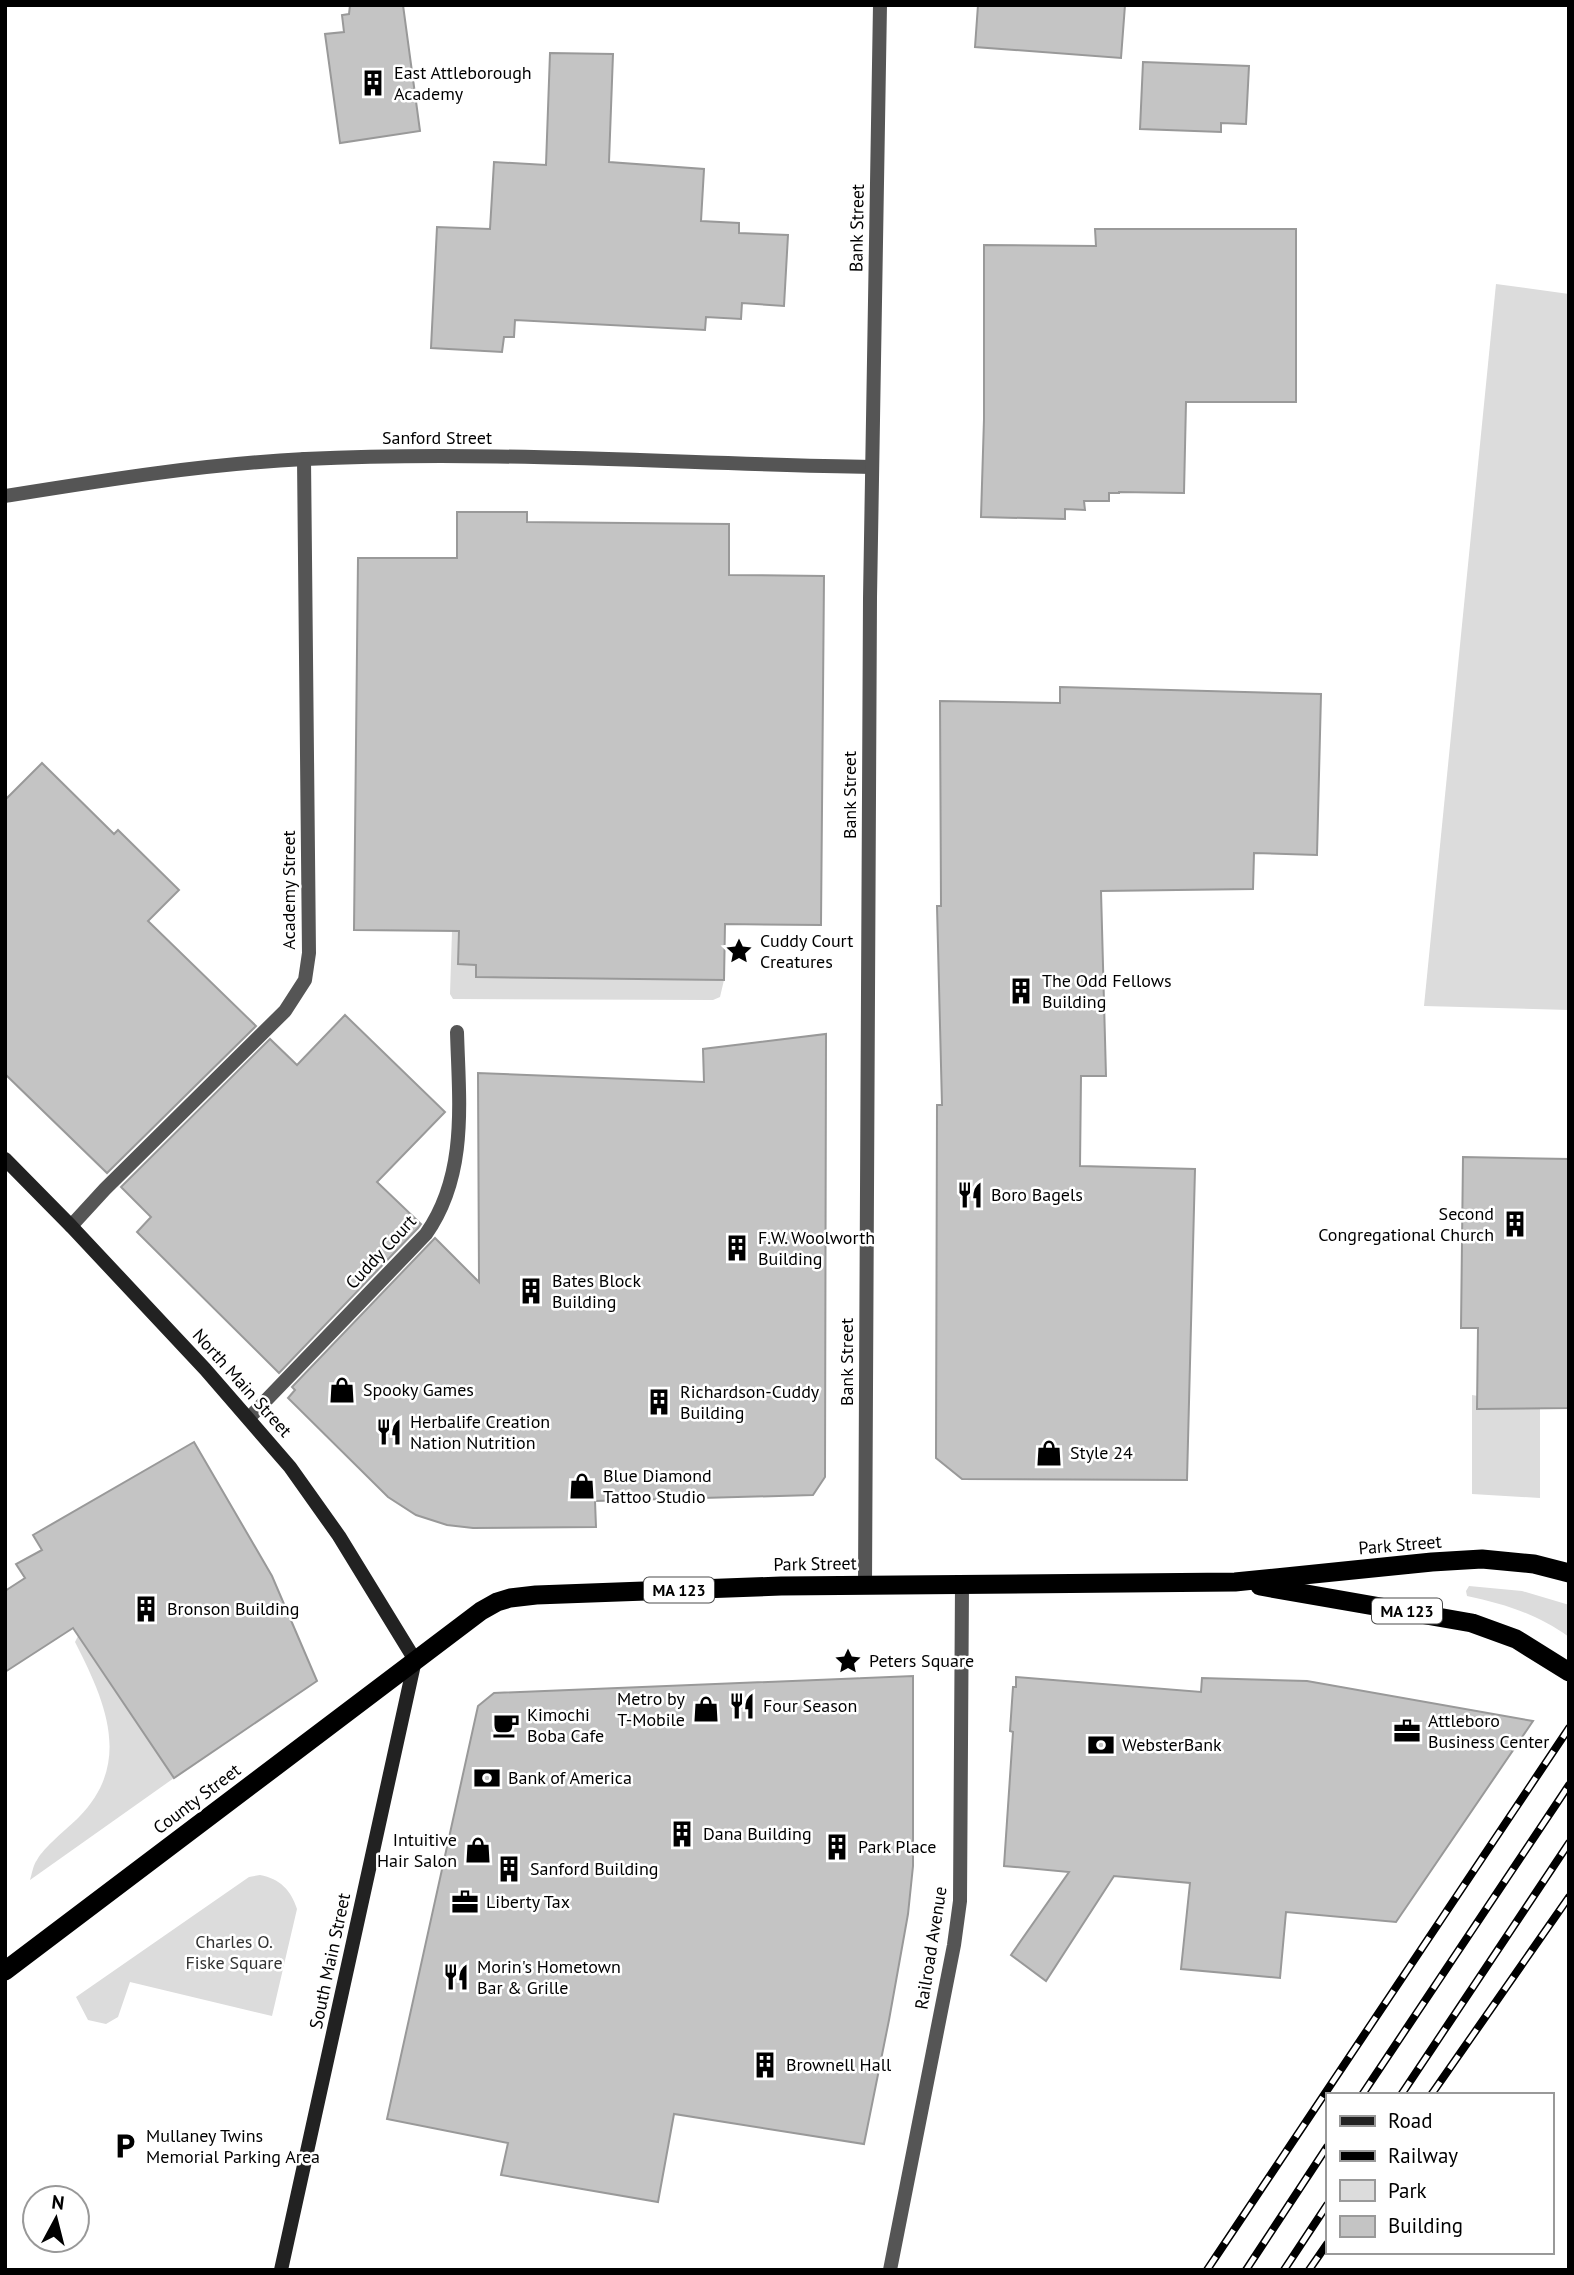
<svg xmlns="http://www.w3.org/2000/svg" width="1574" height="2275" viewBox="0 0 1574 2275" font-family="'PT Sans',sans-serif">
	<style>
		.green { fill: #dcdcdc }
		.building { fill: #c4c4c4; stroke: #999; stroke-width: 2 }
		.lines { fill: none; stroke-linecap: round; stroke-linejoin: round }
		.pedestrian { stroke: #555; stroke-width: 14 }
		.minor { stroke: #555; stroke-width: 14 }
		.secondary { stroke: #222; stroke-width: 14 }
		.trunk { stroke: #000; stroke-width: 19 }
		.rail-casing { stroke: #000; stroke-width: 8 }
		.rail { stroke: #fff; stroke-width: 5; stroke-dasharray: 16; stroke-linecap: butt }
		.labels { text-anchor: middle; stroke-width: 5; stroke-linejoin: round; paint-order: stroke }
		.shield { fill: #fff; stroke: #4c4c4c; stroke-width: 2 }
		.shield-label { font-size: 16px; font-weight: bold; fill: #000 }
		.poi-label { font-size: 18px; fill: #000; stroke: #fff; text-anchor: start }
		.street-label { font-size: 18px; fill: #000; stroke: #fff }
		.park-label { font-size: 18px; fill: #333; stroke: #fff }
	</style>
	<rect width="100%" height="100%" fill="#fff"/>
	<!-- green -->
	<g class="green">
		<path d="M1496 284 1569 294V1010L1424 1006Z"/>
		<path d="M452 931H459L458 964 476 965 477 977 724 980 720 997 713 1000 453 999 450 994Z"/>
		<path d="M1472 1395 1478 1396 1483 1406 1490 1409H1540V1498L1472 1494Z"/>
		<path d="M1469 1586 1522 1591 1566 1604 1569 1605V1637C1537 1614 1505 1604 1467 1596L1466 1591Z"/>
		<path d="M78 1636 174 1778 30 1880C32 1874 33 1865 37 1860 44 1847 68 1828 79 1817 133 1762 105 1701 75 1642Z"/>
		<path d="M260 1875C280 1879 291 1890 297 1909L272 2016 130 1982 118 2017 106 2024 88 2020 76 1997 249 1877Z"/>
	</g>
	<!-- building -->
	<g class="building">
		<path d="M350 5H403L420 131 340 143 325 34 344 32 342 15 349 14Z"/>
		<path d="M978 5H1125L1121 58 975 47Z"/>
		<path d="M550 53 613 54 609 162 704 169 701 221 739 223V233L788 235 784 306 742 303 741 319 706 317 705 330 515 320 514 337H504L502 352 431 348 437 227 490 229 494 162 546 165Z"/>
		<path d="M1143 62 1249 66 1246 124 1221 123V132L1140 129Z"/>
		<path d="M1095 229H1296V402H1186L1184 493 1119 492V493H1109V501H1084L1085 510 1065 509V519L981 517 984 419V245L1096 246Z"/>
		<path d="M457 512H527V522L729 524V575L824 576 821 925 725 924 724 980 476 977V965L458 964 459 931 354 930 358 558H457Z"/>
		<path d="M1060 687 1321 694 1317 855 1254 853 1253 889 1101 891 1106 1076H1081L1080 1166 1195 1169 1187 1480 962 1479 936 1458 937 1105H942L937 906H941L940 701 1060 703Z"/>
		<path d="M42 763 114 834 118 830 179 890 148 921 256 1026 107 1173 5 1074V800Z"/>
		<path d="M345 1015 445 1112 377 1182 421 1224 418 1228 279 1373 137 1232 151 1217 121 1187 270 1039 297 1065Z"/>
		<path d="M826 1034 825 1477 813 1495 595 1501 596 1527 473 1528 447 1525 416 1515 388 1497 288 1398 295 1390 292 1387 435 1238 479 1282 478 1073 704 1082 703 1049Z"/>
		<path d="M1463 1157 1569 1159V1408L1477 1409 1478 1328H1461Z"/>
		<path d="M194 1442 272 1576 317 1681 174 1778 73 1628 5 1672V1591L25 1578 16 1564 42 1550 33 1535Z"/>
		<path d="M913 1676V1866L908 1914 889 2020 864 2144 674 2114 658 2202 501 2175 508 2143 387 2119 478 1706 494 1693Z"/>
		<path d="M1016 1677 1201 1692 1202 1678 1307 1681 1533 1721 1396 1922 1286 1912 1280 1978 1181 1969 1190 1883 1114 1876 1046 1981 1011 1955 1069 1872 1004 1866 1013 1732 1010 1731 1013 1687H1016Z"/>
	</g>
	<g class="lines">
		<!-- pedestrian -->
		<path class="pedestrian" d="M249 1418 426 1234C468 1174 459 1102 457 1032"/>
		<!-- minor -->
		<g class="minor">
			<path d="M5 496C105 480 204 464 305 459 494 450 683 464 872 467"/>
			<path d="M71 1226 105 1189 285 1011 305 980 309 953 304 459"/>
			<path d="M865 1585 870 598 880 5"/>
			<path d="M890 2270 954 1945 960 1901 962 1585"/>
		</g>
		<!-- secondary -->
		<path class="secondary" d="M5 1159 71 1226 205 1369 290 1467 339 1536 415 1660 281 2270"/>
		<!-- trunk -->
		<g class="trunk">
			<path d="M1260 1586 1472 1623 1516 1639 1569 1672"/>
			<path d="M5 1971 481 1611 497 1602 510 1598 536 1595 781 1586 1235 1582 1432 1562 1482 1559 1534 1564 1569 1573"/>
		</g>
		<!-- rail casing -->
		<g class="rail-casing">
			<g id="rail">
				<path d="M1362 2095 1569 1785"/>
				<path d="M1401 2095 1569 1843"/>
				<path d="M1431 2095 1569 1897"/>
				<path d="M1207 2270 1569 1728"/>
				<path d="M1246 2270 1327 2147"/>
				<path d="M1284 2270 1327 2205"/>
				<path d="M1309 2270 1327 2244"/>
			</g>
		</g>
		<!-- rail -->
		<use href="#rail" class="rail"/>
	</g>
	<!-- icons -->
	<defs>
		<g id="building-bare" transform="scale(2.1)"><path d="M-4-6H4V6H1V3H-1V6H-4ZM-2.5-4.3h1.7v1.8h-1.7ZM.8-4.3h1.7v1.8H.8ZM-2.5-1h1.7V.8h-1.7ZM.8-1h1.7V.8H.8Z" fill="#000" stroke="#fff" stroke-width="2.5" paint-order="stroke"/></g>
		<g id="sight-bare" transform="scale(2.1)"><path d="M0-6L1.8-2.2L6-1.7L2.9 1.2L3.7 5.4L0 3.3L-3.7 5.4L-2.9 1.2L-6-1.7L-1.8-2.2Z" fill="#000" stroke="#fff" stroke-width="2.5" paint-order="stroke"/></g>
		<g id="restaurant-bare" transform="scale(2.1)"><path d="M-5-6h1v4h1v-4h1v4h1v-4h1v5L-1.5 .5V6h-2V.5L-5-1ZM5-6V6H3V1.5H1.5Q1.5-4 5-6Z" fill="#000" stroke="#fff" stroke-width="2.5" paint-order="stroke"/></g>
		<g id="shop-bare" transform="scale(2.1)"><path d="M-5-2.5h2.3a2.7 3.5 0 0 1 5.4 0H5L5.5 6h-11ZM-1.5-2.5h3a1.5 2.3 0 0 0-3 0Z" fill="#000" stroke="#fff" stroke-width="2.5" paint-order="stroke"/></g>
		<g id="cafe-bare" transform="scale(2.1)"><path d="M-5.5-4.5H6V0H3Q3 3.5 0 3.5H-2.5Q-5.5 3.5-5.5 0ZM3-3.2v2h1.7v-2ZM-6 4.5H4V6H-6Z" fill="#000" stroke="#fff" stroke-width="2.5" paint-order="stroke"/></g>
		<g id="office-bare" transform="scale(2.1)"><path d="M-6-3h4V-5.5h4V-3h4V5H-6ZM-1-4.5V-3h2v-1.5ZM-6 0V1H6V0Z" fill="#000" stroke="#fff" stroke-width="2.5" paint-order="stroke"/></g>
		<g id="bank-bare" transform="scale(2.1)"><path d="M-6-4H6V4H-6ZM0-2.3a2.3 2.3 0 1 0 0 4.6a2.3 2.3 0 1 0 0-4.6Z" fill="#000" stroke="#fff" stroke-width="2.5" paint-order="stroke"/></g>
		<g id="parking-bare" transform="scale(2.1)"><path d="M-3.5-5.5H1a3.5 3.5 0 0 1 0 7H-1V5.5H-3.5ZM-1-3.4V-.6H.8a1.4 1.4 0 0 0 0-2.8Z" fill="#000" stroke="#fff" stroke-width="2.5" paint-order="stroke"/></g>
	</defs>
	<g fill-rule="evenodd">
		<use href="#building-bare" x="373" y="83"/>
		<use href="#sight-bare" x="739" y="951"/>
		<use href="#building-bare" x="1021" y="991"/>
		<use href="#restaurant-bare" x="970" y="1195"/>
		<use href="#building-bare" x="1515" y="1224"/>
		<use href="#building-bare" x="737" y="1248"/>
		<use href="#building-bare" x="531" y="1291"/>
		<use href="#shop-bare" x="342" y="1390"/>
		<use href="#building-bare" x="659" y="1402"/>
		<use href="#restaurant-bare" x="389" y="1432"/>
		<use href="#shop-bare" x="1049" y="1453"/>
		<use href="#shop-bare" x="582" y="1486"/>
		<use href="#building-bare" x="146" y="1609"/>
		<use href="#sight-bare" x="848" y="1661"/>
		<use href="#restaurant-bare" x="742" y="1706"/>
		<use href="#shop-bare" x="706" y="1709"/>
		<use href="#cafe-bare" x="506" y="1725"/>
		<use href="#office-bare" x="1407" y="1731"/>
		<use href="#bank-bare" x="1101" y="1745"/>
		<use href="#bank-bare" x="487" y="1778"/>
		<use href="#building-bare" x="682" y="1834"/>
		<use href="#building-bare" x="837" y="1847"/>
		<use href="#shop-bare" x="478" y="1850"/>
		<use href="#building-bare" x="509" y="1869"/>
		<use href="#office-bare" x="465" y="1902"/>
		<use href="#restaurant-bare" x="456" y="1977"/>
		<use href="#building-bare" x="765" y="2065"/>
		<use href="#parking-bare" x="125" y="2146"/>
	</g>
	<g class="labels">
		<!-- shield labels -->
		<g class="shield">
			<rect x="644" y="1577.5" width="70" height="25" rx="5"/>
			<rect x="1372" y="1598.5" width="70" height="25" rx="5"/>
		</g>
		<g class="shield-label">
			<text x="679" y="1596">MA 123</text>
			<text x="1407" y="1617">MA 123</text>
		</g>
		<!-- poi labels -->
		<g class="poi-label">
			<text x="394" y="79">East Attleborough<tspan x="394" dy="21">Academy</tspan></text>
			<text x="760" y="947">Cuddy Court<tspan x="760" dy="21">Creatures</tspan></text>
			<text x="1042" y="987">The Odd Fellows<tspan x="1042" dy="21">Building</tspan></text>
			<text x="991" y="1201">Boro Bagels</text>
			<text x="1494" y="1220" text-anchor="end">Second<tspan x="1494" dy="21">Congregational Church</tspan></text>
			<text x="758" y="1244">F.W. Woolworth<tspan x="758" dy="21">Building</tspan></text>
			<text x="552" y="1287">Bates Block<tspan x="552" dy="21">Building</tspan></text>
			<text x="363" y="1396">Spooky Games</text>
			<text x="680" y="1398">Richardson-Cuddy<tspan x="680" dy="21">Building</tspan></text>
			<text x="410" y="1428">Herbalife Creation<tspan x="410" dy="21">Nation Nutrition</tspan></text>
			<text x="1070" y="1459">Style 24</text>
			<text x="603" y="1482">Blue Diamond<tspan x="603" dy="21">Tattoo Studio</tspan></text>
			<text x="167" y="1615">Bronson Building</text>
			<text x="869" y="1667">Peters Square</text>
			<text x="685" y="1705" text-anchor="end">Metro by<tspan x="685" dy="21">T-Mobile</tspan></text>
			<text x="763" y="1712">Four Season</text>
			<text x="527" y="1721">Kimochi<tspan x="527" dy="21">Boba Cafe</tspan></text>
			<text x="1428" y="1727">Attleboro<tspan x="1428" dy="21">Business Center</tspan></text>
			<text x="1122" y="1751">WebsterBank</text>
			<text x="508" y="1784">Bank of America</text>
			<text x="703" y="1840">Dana Building</text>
			<text x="457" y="1846" text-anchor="end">Intuitive<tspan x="457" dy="21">Hair Salon</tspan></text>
			<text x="858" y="1853">Park Place</text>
			<text x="530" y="1875">Sanford Building</text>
			<text x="486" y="1908">Liberty Tax</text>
			<text x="477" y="1973">Morin's Hometown<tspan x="477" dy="21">Bar &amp; Grille</tspan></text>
			<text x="786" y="2071">Brownell Hall</text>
			<text x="146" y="2142">Mullaney Twins<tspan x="146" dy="21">Memorial Parking Area</tspan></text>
		</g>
		<!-- street labels -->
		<g class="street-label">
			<text transform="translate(857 228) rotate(-89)" y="6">Bank Street</text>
			<text x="437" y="444">Sanford Street</text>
			<text transform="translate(850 795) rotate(-90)" y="6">Bank Street</text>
			<text transform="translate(289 890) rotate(-90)" y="6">Academy Street</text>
			<text transform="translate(381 1252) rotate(-47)" y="6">Cuddy Court</text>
			<text transform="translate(847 1362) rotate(-90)" y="6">Bank Street</text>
			<text transform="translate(242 1383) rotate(48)" y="6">North Main Street</text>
			<text transform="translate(1400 1545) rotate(-5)" y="6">Park Street</text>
			<text transform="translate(815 1564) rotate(-1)" y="6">Park Street</text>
			<text transform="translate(197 1799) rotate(-37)" y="6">County Street</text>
			<text transform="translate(931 1948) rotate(-81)" y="6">Railroad Avenue</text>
			<text transform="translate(330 1961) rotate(-78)" y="6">South Main Street</text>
		</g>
		<!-- park labels -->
		<g class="park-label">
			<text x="234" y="1948">Charles O.<tspan x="234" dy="21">Fiske Square</tspan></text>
		</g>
	</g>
	<!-- border -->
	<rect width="1574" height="2275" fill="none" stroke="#000000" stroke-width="14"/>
	<!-- legend -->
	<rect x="1326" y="2093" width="228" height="161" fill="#ffffff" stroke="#999999" stroke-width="2"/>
	<rect x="1340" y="2116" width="35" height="10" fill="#222222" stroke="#999999" stroke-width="2"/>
	<text x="1388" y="2128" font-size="21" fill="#000000">Road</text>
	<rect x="1340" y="2151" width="35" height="10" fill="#000000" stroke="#999999" stroke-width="2"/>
	<text x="1388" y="2163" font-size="21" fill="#000000">Railway</text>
	<rect x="1340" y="2180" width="35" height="21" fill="#dcdcdc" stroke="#999999" stroke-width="2"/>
	<text x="1388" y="2198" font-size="21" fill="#000000">Park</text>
	<rect x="1340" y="2216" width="35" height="21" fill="#c4c4c4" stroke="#999999" stroke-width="2"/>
	<text x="1388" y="2233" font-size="21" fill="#000000">Building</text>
	<!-- north arrow -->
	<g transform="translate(56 2219) rotate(7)"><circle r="33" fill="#ffffff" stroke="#999999" stroke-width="2"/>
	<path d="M0-5L12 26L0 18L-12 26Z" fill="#000000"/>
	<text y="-10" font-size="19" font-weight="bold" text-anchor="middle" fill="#000000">N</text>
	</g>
</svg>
